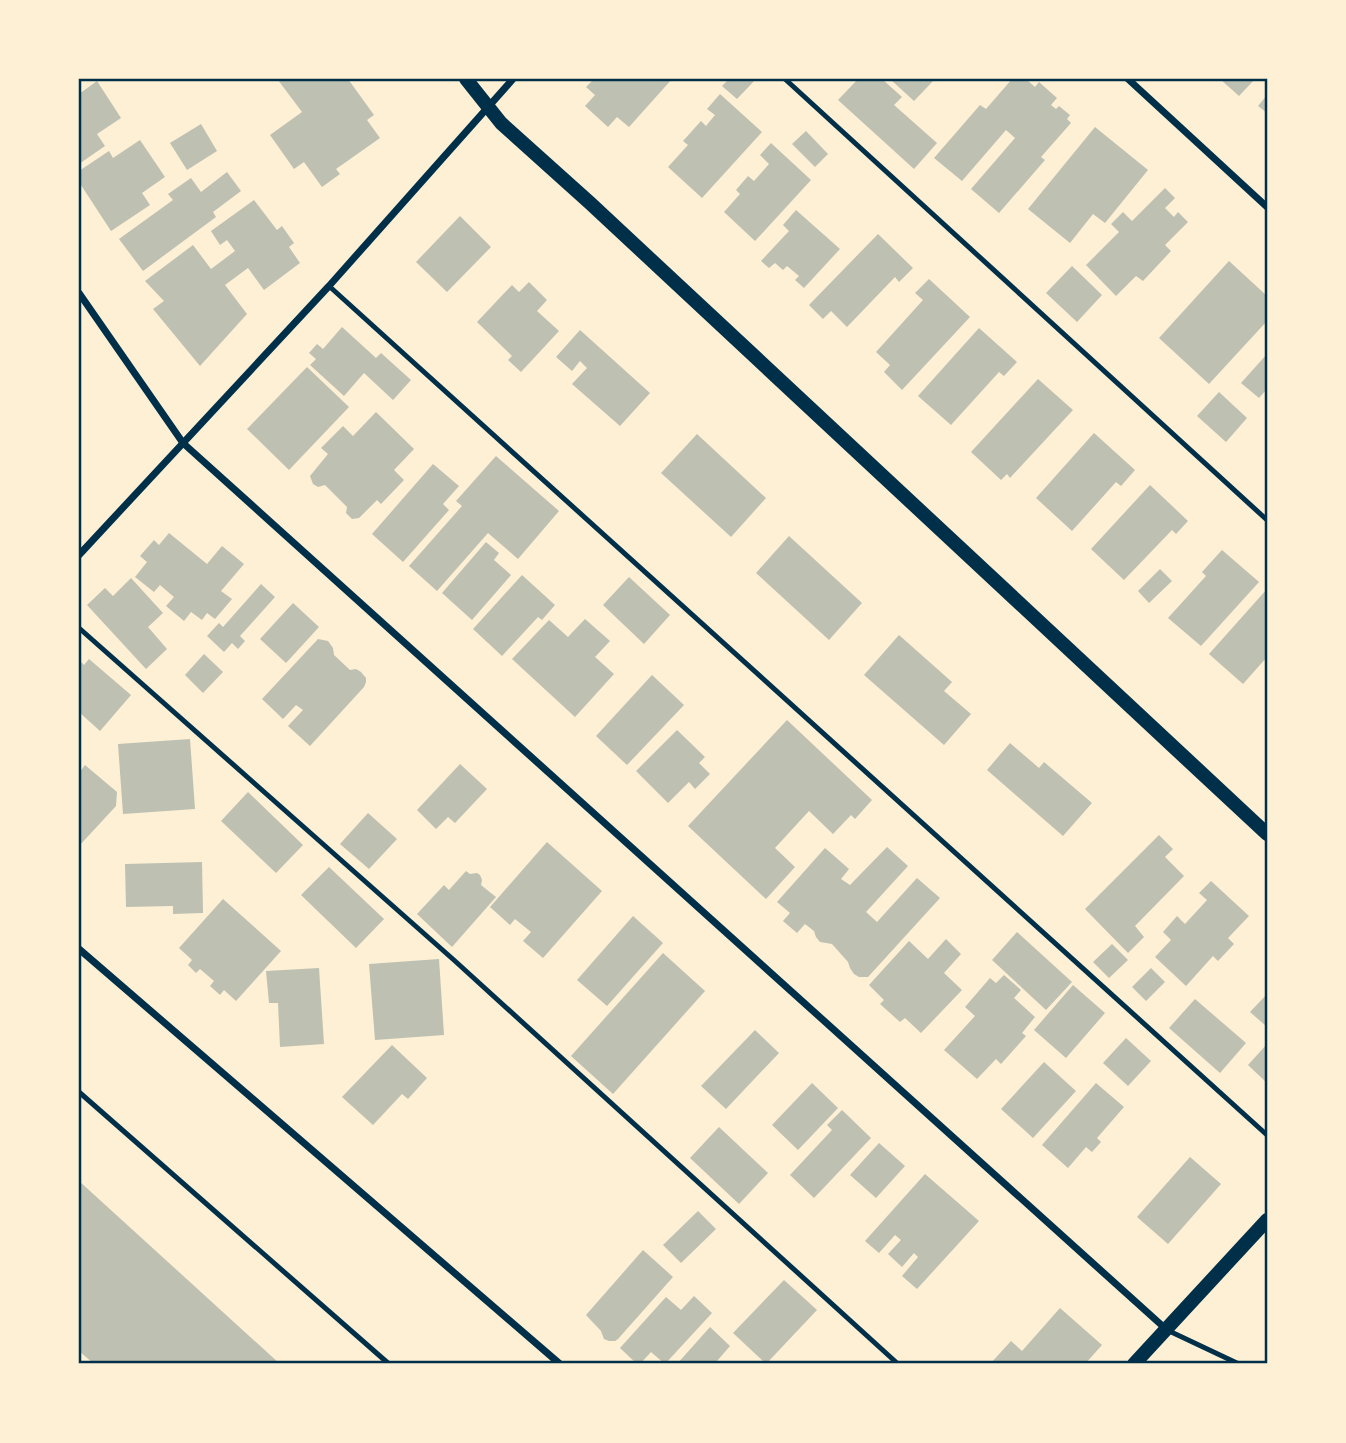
<svg xmlns="http://www.w3.org/2000/svg" width="1346" height="1443" viewBox="0 0 1346 1443" font-family="Rubik,sans-serif">
	<style>
		.building { fill: #bec0b2 }
		.lines { fill: none; stroke-linecap: round; stroke-linejoin: round }
		.service { stroke: #003049; stroke-width: 5 }
		.minor { stroke: #003049; stroke-width: 7 }
		.secondary { stroke: #003049; stroke-width: 14 }
		.neatline { fill: none; stroke: #003049; stroke-width: 2.5 }
	</style>
	<rect width="100%" height="100%" fill="#fdf0d5"/>
	<!-- building -->
	<g class="building">
		<path d="M280 79H348L374 115 367 120 380 138 336 169 340 174 322 187 304 162 294 169 270 135 302 112 278 80Z"/>
		<path d="M594 79H672L629 127 617 117 608 127 585 106 595 95 586 87Z"/>
		<path d="M729 79H756L737 99 722 86Z"/>
		<path d="M858 79H882L902 97 894 105 937 143 914 169 838 100Z"/>
		<path d="M890 79H930L933 81 914 101Z"/>
		<path d="M1012 79H1026L1035 87 1039 82 1057 98 1051 105 1056 109 1059 106 1070 115 1067 119 1071 123 1041 157 1045 160 999 213 971 189 1015 138 1006 130 962 181 934 158 980 105 986 109Z"/>
		<path d="M1220 79H1255L1239 96Z"/>
		<path d="M97 81 121 118 97 134 105 146 79 164V94Z"/>
		<path d="M720 94 762 132 702 198 668 167 688 145 683 141 701 121 706 126 715 115 707 109Z"/>
		<path d="M1267 95V113L1258 106Z"/>
		<path d="M201 124 217 151 187 170 170 143Z"/>
		<path d="M1095 127 1148 170 1105 223 1093 214 1070 243 1028 209Z"/>
		<path d="M806 131 828 154 815 167 792 144Z"/>
		<path d="M140 140 165 177 142 193 150 205 111 231 79 182V171L109 151 113 158Z"/>
		<path d="M771 143 811 180 755 241 724 212 740 194 736 190 748 176 754 181 769 164 760 155Z"/>
		<path d="M227 172 241 191 213 212 216 217 143 271 119 239 173 200 168 194 191 178 201 192Z"/>
		<path d="M1165 188 1175 198 1165 208 1174 217 1178 212 1188 222 1165 245 1171 251 1143 281 1136 276 1116 296 1086 265 1119 232 1111 224 1123 212 1132 221Z"/>
		<path d="M254 200 277 230 282 226 294 243 289 247 300 263 264 290 248 268 225 285 247 314 200 366 153 309 164 301 145 281 193 245 211 269 235 251 227 240 220 245 211 231Z"/>
		<path d="M796 210 840 249 804 288 795 280 799 276 787 266 783 270 775 263 769 268 761 261 789 231 783 225Z"/>
		<path d="M460 216 491 247 447 292 416 262Z"/>
		<path d="M878 234 913 268 899 282 895 277 847 327 831 311 823 319 809 305Z"/>
		<path d="M1229 261 1267 296V321L1209 384 1159 338Z"/>
		<path d="M1072 266 1102 295 1077 322 1046 293Z"/>
		<path d="M929 279 970 317 902 390 884 372 890 365 876 352 923 300 915 293Z"/>
		<path d="M529 282 547 300 537 311 559 331 521 372 508 360 512 356 477 322 512 285 519 292Z"/>
		<path d="M342 327 376 358 381 353 411 380 393 400 364 373 344 396 310 365 316 359 309 353 317 344 323 349Z"/>
		<path d="M979 328 1017 362 1004 376 999 372 951 425 918 396Z"/>
		<path d="M580 330 650 393 620 426 572 384 587 368 580 361 572 371 556 357Z"/>
		<path d="M1267 354V389L1259 398 1241 383Z"/>
		<path d="M307 367 349 407 289 470 247 429Z"/>
		<path d="M1038 379 1073 410 1010 478 1007 474 1001 480 971 452Z"/>
		<path d="M1219 392 1247 418 1226 442 1197 416Z"/>
		<path d="M376 412 414 449 394 470 404 480 381 504 377 500 359 518 352 519 346 513 347 507 325 485 318 487 313 484 310 476 328 454 321 448 343 426 353 436Z"/>
		<path d="M1094 433 1135 470 1121 486 1116 482 1072 531 1036 498Z"/>
		<path d="M697 434 766 498 731 537 661 473Z"/>
		<path d="M496 456 559 511 518 559 488 533 437 591 409 566 462 506 456 501Z"/>
		<path d="M433 464 459 486 443 504 449 510 403 562 372 534Z"/>
		<path d="M1150 485 1188 521 1176 534 1172 530 1124 580 1091 549Z"/>
		<path d="M169 533 207 564 222 546 244 564 221 591 232 599 215 619 207 613 202 620 191 612 184 621 166 606 174 597 160 585 154 592 135 577 147 562 140 556 154 540 159 545Z"/>
		<path d="M789 536 862 603 829 640 756 573Z"/>
		<path d="M486 542 499 553 494 560 511 575 472 620 442 593Z"/>
		<path d="M1222 550 1259 582 1201 646 1168 618 1206 576 1202 572Z"/>
		<path d="M1160 569 1172 581 1149 603 1138 591Z"/>
		<path d="M522 575 555 605 542 620 538 617 502 656 473 629Z"/>
		<path d="M629 577 670 615 644 644 603 605Z"/>
		<path d="M131 578 163 613 148 627 167 649 146 669 87 605 105 588 113 596Z"/>
		<path d="M261 584 275 597 240 636 245 641 238 649 232 643 224 652 207 636 219 623 223 627Z"/>
		<path d="M1267 589V657L1243 684 1209 654Z"/>
		<path d="M293 603 319 627 286 663 260 639Z"/>
		<path d="M585 619 610 641 595 657 614 674 575 717 512 659 549 620 568 637Z"/>
		<path d="M899 635 952 682 944 691 971 714 944 745 864 675Z"/>
		<path d="M318 639 328 641 333 648 334 655 350 670 356 669 361 672 366 678V682L364 687 310 746 288 726 303 710 296 705 283 719 262 699Z"/>
		<path d="M204 654 223 672 203 693 185 675Z"/>
		<path d="M89 659 131 695 100 731 79 712V660L84 665Z"/>
		<path d="M652 675 684 705 627 765 596 736Z"/>
		<path d="M787 720 872 800 855 819 851 815 833 834 809 811 775 848 795 867 766 899 688 826Z"/>
		<path d="M677 730 705 757 699 763 710 774 695 789 689 782 668 803 636 771Z"/>
		<path d="M190 739 195 809 123 814 118 744Z"/>
		<path d="M1010 743 1039 768 1044 762 1092 803 1063 836 987 770Z"/>
		<path d="M460 764 487 789 455 823 448 817 436 829 417 810Z"/>
		<path d="M85 765 117 792 116 806 79 846V773Z"/>
		<path d="M248 792 303 845 276 873 221 821Z"/>
		<path d="M368 813 397 839 369 869 340 844Z"/>
		<path d="M1159 835 1173 849 1165 857 1184 876 1135 926 1144 937 1128 953 1085 909Z"/>
		<path d="M547 842 602 891 543 958 523 941 531 932 515 919 510 925 490 907Z"/>
		<path d="M887 847 908 866 866 912 877 922 917 878 940 898 868 977H859L854 974 850 968 848 962 832 944 820 942 816 937 814 931 805 924 797 933 783 921 790 913 777 902 825 848 849 869 841 879 850 885Z"/>
		<path d="M202 862 203 913 173 914V906L126 907 125 864Z"/>
		<path d="M329 867 384 919 356 948 301 895Z"/>
		<path d="M466 871 470 874 477 873 480 875 482 880 481 885 496 897 452 947 417 914 444 885 449 890Z"/>
		<path d="M1211 881 1249 916 1228 938 1234 944 1218 961 1213 956 1186 986 1155 957 1171 940 1163 932 1177 916 1185 924 1207 900 1199 893Z"/>
		<path d="M223 899 281 951 236 1001 224 990 220 995 210 986 214 981 200 969 196 973 188 965 192 960 179 948Z"/>
		<path d="M633 916 663 943 607 1006 577 980Z"/>
		<path d="M1017 932 1072 982 1046 1010 992 960Z"/>
		<path d="M946 939 961 954 944 973 962 990 921 1033 905 1018 900 1022 880 1004 884 1000 869 985 909 941 928 959Z"/>
		<path d="M1112 944 1128 960 1109 978 1093 962Z"/>
		<path d="M663 953 705 991 613 1094 571 1056Z"/>
		<path d="M439 959 444 1035 375 1040 369 964Z"/>
		<path d="M319 968 324 1044 280 1047 278 1003H269L266 971Z"/>
		<path d="M1151 968 1165 982 1146 1001 1132 987Z"/>
		<path d="M1004 975 1021 990 1014 998 1035 1017 1022 1033 1026 1036 1001 1064 996 1059 977 1079 944 1050 975 1016 965 1007 990 978 996 983Z"/>
		<path d="M1073 985 1105 1013 1066 1058 1034 1030Z"/>
		<path d="M1267 994V1025L1266 1026 1250 1012Z"/>
		<path d="M1195 999 1246 1043 1220 1073 1169 1028Z"/>
		<path d="M755 1030 779 1053 726 1109 701 1086Z"/>
		<path d="M1126 1038 1151 1061 1128 1086 1103 1063Z"/>
		<path d="M1267 1044V1083L1248 1065Z"/>
		<path d="M392 1045 427 1078 408 1099 402 1094 373 1125 342 1097Z"/>
		<path d="M1044 1062 1076 1091 1033 1138 1001 1109Z"/>
		<path d="M812 1083 838 1108 798 1150 772 1125Z"/>
		<path d="M1096 1083 1124 1107 1097 1138 1101 1142 1092 1152 1086 1147 1068 1168 1042 1145Z"/>
		<path d="M842 1110 871 1138 814 1198 790 1175 832 1130 827 1125Z"/>
		<path d="M719 1127 768 1173 739 1204 690 1158Z"/>
		<path d="M879 1143 905 1166 876 1198 850 1175Z"/>
		<path d="M1190 1157 1221 1184 1168 1244 1137 1217Z"/>
		<path d="M925 1174 979 1221 917 1289 902 1276 918 1257 914 1253 902 1267 888 1254 901 1240 895 1235 879 1253 865 1241Z"/>
		<path d="M79 1181 280 1364H94L79 1351Z"/>
		<path d="M698 1211 716 1229 681 1263 663 1245Z"/>
		<path d="M643 1250 673 1277 618 1339 615 1341H609L604 1339 601 1331 586 1315Z"/>
		<path d="M784 1280 817 1310 766 1364 733 1333Z"/>
		<path d="M694 1296 712 1313 665 1364 651 1352 640 1364H637L620 1348 666 1297 681 1310Z"/>
		<path d="M1060 1308 1102 1345 1085 1364H990L1011 1341 1022 1351Z"/>
		<path d="M710 1327 730 1346 717 1361 722 1364H677Z"/>
	</g>
	<g class="lines">
		<!-- service -->
		<g class="service">
			<path d="M785 79 1267 520"/>
			<path d="M329 286 1267 1135"/>
			<path d="M79 628 455 961 898 1364"/>
			<path d="M79 1092 389 1364"/>
			<path d="M1167 1330 1239 1364"/>
		</g>
		<!-- minor -->
		<g class="minor">
			<path d="M1128 79 1267 207"/>
			<path d="M79 293 183 443 1167 1330"/>
			<path d="M79 555 329 286 513 79"/>
			<path d="M79 949 560 1364"/>
		</g>
		<!-- secondary -->
		<g class="secondary">
			<path d="M466 79 501 123 590 203 1267 834"/>
			<path d="M1134 1364 1267 1220"/>
		</g>
	</g>
	<!-- border -->
	<rect width="1346" height="1443" fill="none" stroke="#fdf0d5" stroke-width="161"/>
	<rect x="80" y="80" width="1186" height="1282" class="neatline"/>
</svg>
